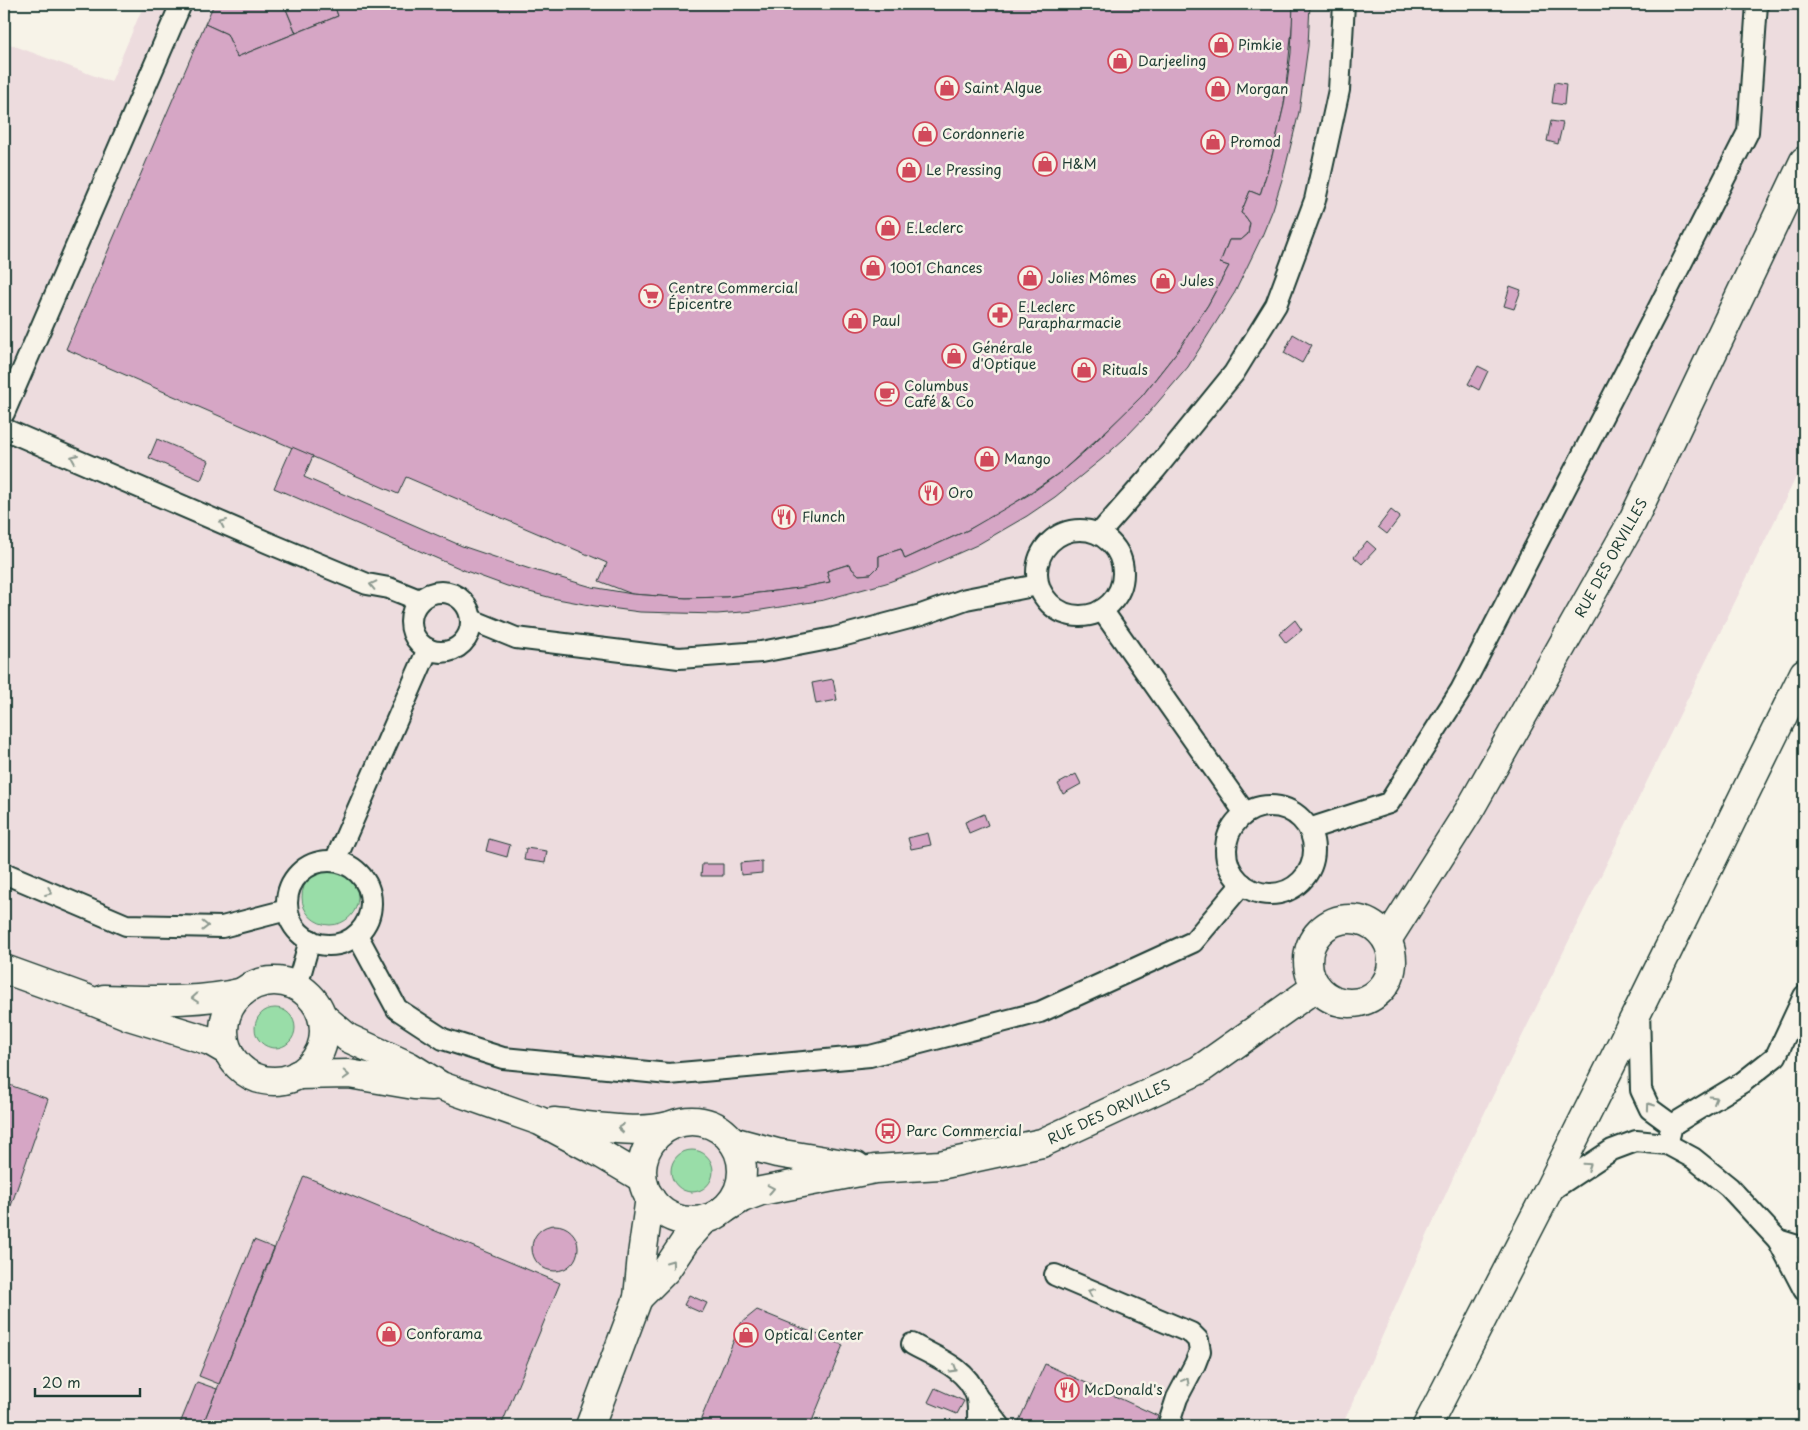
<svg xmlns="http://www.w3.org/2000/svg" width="1808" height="1430" viewBox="0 0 1808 1430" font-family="'Playpen Sans',sans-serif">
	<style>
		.built { fill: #eddcde }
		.green { fill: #99dda8; stroke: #5c8d6e }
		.building { fill: #d6a6c5; stroke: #1f3d34 }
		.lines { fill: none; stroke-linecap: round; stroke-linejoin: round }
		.lane-casing { stroke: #1f3d34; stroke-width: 24 }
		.street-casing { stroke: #1f3d34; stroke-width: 31 }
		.primary-casing { stroke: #1f3d34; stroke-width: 31 }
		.lane { stroke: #f7f3e8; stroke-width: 20 }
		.street { stroke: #f7f3e8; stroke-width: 28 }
		.primary { stroke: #f7f3e8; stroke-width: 28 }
		.oneway { stroke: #8b988e }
		.labels { text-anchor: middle; stroke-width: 5; stroke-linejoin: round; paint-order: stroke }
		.poi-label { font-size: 14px; fill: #1f3d34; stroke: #f7f3e8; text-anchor: start }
		.street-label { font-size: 14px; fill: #1f3d34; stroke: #f7f3e8 }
	</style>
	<rect width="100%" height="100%" fill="#f7f3e8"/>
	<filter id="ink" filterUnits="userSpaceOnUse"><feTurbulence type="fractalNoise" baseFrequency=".02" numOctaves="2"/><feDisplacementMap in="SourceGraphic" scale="10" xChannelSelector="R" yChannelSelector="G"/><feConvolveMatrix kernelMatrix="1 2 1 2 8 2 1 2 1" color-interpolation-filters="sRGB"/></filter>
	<g filter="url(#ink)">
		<!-- built -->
		<path class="built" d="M144 4H1804V461L1457 1169 1342 1426H4V42L111 82Z"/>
		<!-- green -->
		<g class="green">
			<circle cx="330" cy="897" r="28"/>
			<circle cx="275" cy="1028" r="20"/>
			<circle cx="692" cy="1171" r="21"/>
		</g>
		<!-- building -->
		<g class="building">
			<path d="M214 4H284L296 33 237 57 227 34 205 24Z"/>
			<path d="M284 4H334L338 16 296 33Z"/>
			<path d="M334 4H1293V19L1284 105 1272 156 1260 195 1250 191 1241 213 1245 216 1250 223 1248 234 1241 240H1229L1220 263 1229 266 1208 305 1179 349 1142 396 1119 419 1062 471 1000 513 968 530 905 559 901 549 879 556V566L871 574 859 575 852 569 850 564 827 571 830 582 799 588 726 597 686 598 632 594 599 581 607 563 406 477 398 494 66 349 205 24 227 34 237 57 338 16Z"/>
			<path d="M1293 4H1310L1308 46 1299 112 1284 173 1273 209 1262 236 1235 292 1188 367 1147 415 1125 438 1103 458 1055 497 1027 516 977 545 916 572 886 583 824 600 755 611 717 614 640 612 595 606 552 598 507 586 466 571 274 488 292 447 313 456 304 477 462 546 527 568 592 587 632 594 686 598 726 597 799 588 830 582 827 571 850 564 852 569 859 575 871 574 879 566V556L901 549 905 559 968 530 1030 494 1062 471 1092 445 1142 396 1179 349 1208 305 1229 266 1220 263 1229 240H1241L1248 234 1250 223 1245 216 1241 213 1250 191 1260 195 1272 156 1284 105 1291 53Z"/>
			<path d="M1555 82 1566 84 1564 105 1552 103Z"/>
			<path d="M1551 121 1563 123 1558 144 1547 141Z"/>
			<path d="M1510 286 1521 290 1514 309 1504 306Z"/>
			<path d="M1293 334 1312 345 1302 363 1284 353Z"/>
			<path d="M1478 366 1488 371 1479 390 1468 384Z"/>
			<path d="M157 439 209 461 201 480 149 458Z"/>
			<path d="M1391 510 1400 517 1387 534 1378 527Z"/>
			<path d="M1367 541 1376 549 1362 564 1354 557Z"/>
			<path d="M1295 620 1302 630 1286 643 1279 634Z"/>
			<path d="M833 679 837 700 816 704 812 683Z"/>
			<path d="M1076 774 1081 784 1063 794 1058 784Z"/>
			<path d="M984 814 988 825 969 833 965 822Z"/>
			<path d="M928 833 931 845 911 849 908 838Z"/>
			<path d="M489 839 510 845 507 857 486 851Z"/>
			<path d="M526 848 547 851 545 863 524 860Z"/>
			<path d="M762 861V873L741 875 740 863Z"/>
			<path d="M702 864H723V876H701Z"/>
			<path d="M4 1083 48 1099 4 1226Z"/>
			<path d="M304 1176 560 1283 501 1426H202Z"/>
			<circle cx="555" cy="1248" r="23"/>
			<path d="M254 1240 274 1248 219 1384 199 1376Z"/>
			<path d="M689 1295 707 1303 702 1313 684 1305Z"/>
			<path d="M757 1310 843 1345 810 1426H698L741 1323Z"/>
			<path d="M1045 1364 1158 1416 1153 1426 1017 1425Z"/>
			<path d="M197 1382 217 1389 202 1426H179Z"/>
			<path d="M935 1388 964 1401 957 1414 928 1402Z"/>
		</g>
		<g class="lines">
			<!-- lane casing -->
			<g class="lane-casing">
				<g id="lane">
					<path d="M4 413 181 4"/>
					<path d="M4 429 271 544 367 584 389 588 419 600"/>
					<circle cx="1080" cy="573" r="43"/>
					<path d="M1099 534 1156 469 1234 373 1276 305 1315 200 1339 90 1344 4"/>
					<circle cx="441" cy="622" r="30"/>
					<path d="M1102 610 1245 813"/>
					<path d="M472 620 516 638 679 658 761 652 834 638 921 615 966 599 1038 585"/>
					<circle cx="1270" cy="850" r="44"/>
					<path d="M1309 829 1389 803 1461 690 1656 313 1748 132 1757 4"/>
					<circle cx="329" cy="903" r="42"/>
					<path d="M335 861 428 649"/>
					<path d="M4 873 126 925 222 927 287 910"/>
					<path d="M357 935 397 1009 443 1039 503 1058 669 1074 870 1056 1040 1012 1193 942 1242 884"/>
					<path d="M297 986 310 940"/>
					<path d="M1639 1009 1641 1090 1650 1109 1672 1125 1669 1137"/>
					<path d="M1672 1125 1743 1082 1776 1056 1804 996"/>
					<path d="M1547 1193 1612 1150 1636 1141 1667 1144 1693 1158 1729 1187 1778 1240 1804 1290"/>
					<path d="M1778 1240 1804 1248"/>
					<path d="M1055 1275 1191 1333 1198 1340 1200 1351 1195 1364 1177 1398 1168 1426"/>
					<path d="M912 1344C935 1357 967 1368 976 1395 979 1404 978 1417 978 1426"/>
					<path d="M977 1397 1000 1426"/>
				</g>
			</g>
			<!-- street casing -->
			<g class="street-casing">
				<g id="street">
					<circle cx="1350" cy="961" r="42"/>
					<path d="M1387 940 1470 809 1632 522 1804 161"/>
					<path d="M4 969 87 999 129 1016 210 1041 229 1052"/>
					<circle cx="274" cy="1031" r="50"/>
					<path d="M104 999C150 1000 198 1003 243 992"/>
					<path d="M323 1017 348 1038 409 1066 441 1086 540 1121 598 1152 642 1178"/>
					<path d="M297 1075 349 1074 414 1085 432 1086"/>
					<circle cx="692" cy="1171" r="50"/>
					<path d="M554 1122C587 1125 638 1135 669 1126"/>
					<path d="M732 1141 777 1153 856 1166"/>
					<path d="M726 1208 742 1198 761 1191 875 1169 940 1165 1042 1143 1199 1070 1316 987"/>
					<path d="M638 1298 666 1270 686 1240 705 1219"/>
					<path d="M590 1426 638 1298 642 1255 650 1197"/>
				</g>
			</g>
			<!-- primary casing -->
			<g class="primary-casing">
				<path id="primary" d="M1427 1426 1547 1193 1639 1009 1804 673"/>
			</g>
			<!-- lane -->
			<use href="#lane" class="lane"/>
			<!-- street -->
			<use href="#street" class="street"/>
			<!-- primary -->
			<use href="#primary" class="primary"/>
		</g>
		<!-- one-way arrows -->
		<defs><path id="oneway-chevron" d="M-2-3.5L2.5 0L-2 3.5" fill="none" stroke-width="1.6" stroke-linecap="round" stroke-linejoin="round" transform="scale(1.25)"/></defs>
		<g class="oneway">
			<use href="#oneway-chevron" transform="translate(74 458) rotate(-157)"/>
			<use href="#oneway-chevron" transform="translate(223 523) rotate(-156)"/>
			<use href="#oneway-chevron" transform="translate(373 585) rotate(-167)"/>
			<use href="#oneway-chevron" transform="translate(49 892) rotate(23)"/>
			<use href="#oneway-chevron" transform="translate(205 926) rotate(1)"/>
			<use href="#oneway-chevron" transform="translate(195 998) rotate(175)"/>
			<use href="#oneway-chevron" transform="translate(346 1075) rotate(3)"/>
			<use href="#oneway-chevron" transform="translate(1714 1099) rotate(-30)"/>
			<use href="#oneway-chevron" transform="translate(1650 1106) rotate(-126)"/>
			<use href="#oneway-chevron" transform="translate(621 1128) rotate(-175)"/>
			<use href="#oneway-chevron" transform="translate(1588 1166) rotate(-34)"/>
			<use href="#oneway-chevron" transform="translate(771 1189) rotate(-11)"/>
			<use href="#oneway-chevron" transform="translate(671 1263) rotate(-54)"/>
			<use href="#oneway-chevron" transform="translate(1091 1292) rotate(-157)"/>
			<use href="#oneway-chevron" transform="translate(954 1369) rotate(31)"/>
			<use href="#oneway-chevron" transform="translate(1186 1381) rotate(-61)"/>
		</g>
	</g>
	<!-- icons -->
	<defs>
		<g id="shop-ring" transform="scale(1.25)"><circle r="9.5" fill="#f7f3e8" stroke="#d1495b" stroke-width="1.5"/><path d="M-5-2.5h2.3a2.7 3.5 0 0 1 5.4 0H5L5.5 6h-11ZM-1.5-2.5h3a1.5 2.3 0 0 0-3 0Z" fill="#d1495b"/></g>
		<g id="supermarket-ring" transform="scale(1.25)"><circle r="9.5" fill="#f7f3e8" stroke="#d1495b" stroke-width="1.5"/><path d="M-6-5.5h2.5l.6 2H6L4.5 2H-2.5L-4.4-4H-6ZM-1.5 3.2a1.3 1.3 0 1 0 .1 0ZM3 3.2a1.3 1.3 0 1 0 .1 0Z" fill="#d1495b"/></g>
		<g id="pharmacy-ring" transform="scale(1.25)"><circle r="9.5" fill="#f7f3e8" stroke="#d1495b" stroke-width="1.5"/><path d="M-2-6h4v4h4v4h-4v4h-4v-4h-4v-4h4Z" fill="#d1495b"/></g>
		<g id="cafe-ring" transform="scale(1.25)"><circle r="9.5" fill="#f7f3e8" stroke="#d1495b" stroke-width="1.5"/><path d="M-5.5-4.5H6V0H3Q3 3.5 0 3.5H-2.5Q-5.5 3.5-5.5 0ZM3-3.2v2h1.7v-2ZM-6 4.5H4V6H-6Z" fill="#d1495b"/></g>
		<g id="restaurant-ring" transform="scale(1.25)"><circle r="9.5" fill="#f7f3e8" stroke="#d1495b" stroke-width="1.5"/><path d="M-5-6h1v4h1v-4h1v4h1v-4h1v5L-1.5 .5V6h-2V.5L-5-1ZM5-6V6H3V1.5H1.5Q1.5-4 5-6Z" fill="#d1495b"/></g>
		<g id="bus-ring" transform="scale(1.25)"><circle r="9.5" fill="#f7f3e8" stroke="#d1495b" stroke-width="1.5"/><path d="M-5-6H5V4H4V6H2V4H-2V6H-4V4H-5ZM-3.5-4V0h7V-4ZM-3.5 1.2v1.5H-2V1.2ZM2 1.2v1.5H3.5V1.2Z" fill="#d1495b"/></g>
	</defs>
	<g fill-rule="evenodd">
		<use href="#shop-ring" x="1221" y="45"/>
		<use href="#shop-ring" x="1120" y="61"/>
		<use href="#shop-ring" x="947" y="88"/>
		<use href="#shop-ring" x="1218" y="89"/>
		<use href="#shop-ring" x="925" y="134"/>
		<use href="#shop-ring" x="1213" y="142"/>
		<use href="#shop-ring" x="1045" y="164"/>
		<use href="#shop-ring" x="909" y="170"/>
		<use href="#shop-ring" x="888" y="228"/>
		<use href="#shop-ring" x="873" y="268"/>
		<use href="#shop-ring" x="1030" y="278"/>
		<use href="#shop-ring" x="1163" y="281"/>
		<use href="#supermarket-ring" x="651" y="296"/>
		<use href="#pharmacy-ring" x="1000" y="315"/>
		<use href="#shop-ring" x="855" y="321"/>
		<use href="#shop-ring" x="954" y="356"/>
		<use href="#shop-ring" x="1084" y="370"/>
		<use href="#cafe-ring" x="887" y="394"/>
		<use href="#shop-ring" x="987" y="459"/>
		<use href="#restaurant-ring" x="931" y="493"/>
		<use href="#restaurant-ring" x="784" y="517"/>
		<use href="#bus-ring" x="888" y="1131"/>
		<use href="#shop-ring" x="389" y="1334"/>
		<use href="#shop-ring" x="746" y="1335"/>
		<use href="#restaurant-ring" x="1067" y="1390"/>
	</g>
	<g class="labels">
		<!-- poi labels -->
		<g class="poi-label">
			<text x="1238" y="50">Pimkie</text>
			<text x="1138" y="66">Darjeeling</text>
			<text x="964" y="93">Saint Algue</text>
			<text x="1236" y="94">Morgan</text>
			<text x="942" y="139">Cordonnerie</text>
			<text x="1230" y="147">Promod</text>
			<text x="1062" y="169">H&amp;M</text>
			<text x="926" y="175">Le Pressing</text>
			<text x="906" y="233">E.Leclerc</text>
			<text x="890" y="273">1001 Chances</text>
			<text x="1048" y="283">Jolies Mômes</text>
			<text x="1180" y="286">Jules</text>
			<text x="668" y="293">Centre Commercial<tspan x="668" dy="16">Épicentre</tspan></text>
			<text x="1018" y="312">E.Leclerc<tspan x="1018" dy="16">Parapharmacie</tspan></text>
			<text x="872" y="326">Paul</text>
			<text x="972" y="353">Générale<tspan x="972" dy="16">d'Optique</tspan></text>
			<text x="1102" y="375">Rituals</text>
			<text x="904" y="391">Columbus<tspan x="904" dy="16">Café &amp; Co</tspan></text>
			<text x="1004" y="464">Mango</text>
			<text x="948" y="498">Oro</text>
			<text x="802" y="522">Flunch</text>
			<text x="906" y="1136">Parc Commercial</text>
			<text x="406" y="1339">Conforama</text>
			<text x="764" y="1340">Optical Center</text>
			<text x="1084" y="1395">McDonald's</text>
		</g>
		<!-- street labels -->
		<g class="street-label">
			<text transform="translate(1611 558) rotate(-61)" y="5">RUE DES ORVILLES</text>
			<text transform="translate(1109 1112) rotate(-25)" y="5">RUE DES ORVILLES</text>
		</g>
	</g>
	<!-- margin -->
	<rect width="1808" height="1430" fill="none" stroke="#f7f3e8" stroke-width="20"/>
	<rect x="10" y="10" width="1788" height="1410" fill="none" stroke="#1f3d34" stroke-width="2" filter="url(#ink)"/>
	<!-- scale -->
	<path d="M35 1388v8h105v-8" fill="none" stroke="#1f3d34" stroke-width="2.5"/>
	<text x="42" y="1388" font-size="15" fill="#1f3d34" stroke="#f7f3e8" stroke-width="4" paint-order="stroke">20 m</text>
</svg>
